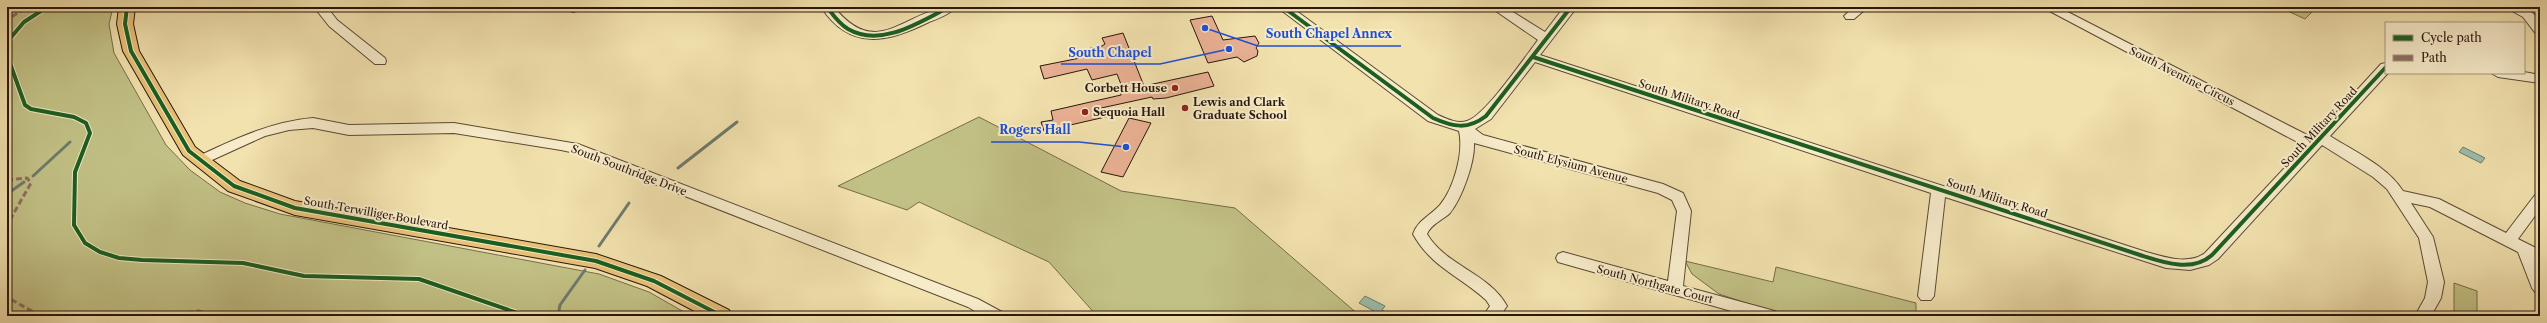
<svg xmlns="http://www.w3.org/2000/svg" width="2547" height="323" viewBox="0 0 2547 323" font-family="'Libre Caslon Text',serif">
	<style>
		.green { fill: #c2c185; stroke: #766c49 }
		.water { fill: #9bbeac; stroke: #6d7b6c }
		.lines { fill: none; stroke-linecap: round; stroke-linejoin: round }
		.stream { stroke: #6d7b6c; stroke-width: 3 }
		.building { fill: #e9b194; stroke: #29160d }
		.minor-casing { stroke: #5b4935; stroke-width: 2 }
		.major-casing { stroke: #29160d; stroke-width: 2 }
		.minor { fill: #f7ecca; fill-rule: evenodd }
		.major { fill: #e9c177; fill-rule: evenodd }
		.quiet { stroke: #8d6e63; stroke-width: 3; stroke-dasharray: 6 3; stroke-linecap: butt }
		.cycleway-casing { stroke: #f7ecca; stroke-width: 6 }
		.cycleway { stroke: #1b5e20; stroke-width: 4 }
		.poi-dot { fill: #8f2418; stroke: #f7ecca; stroke-width: 1.5 }
		.labels { text-anchor: middle; stroke-width: 4; stroke-linejoin: round; paint-order: stroke }
		.street-label { font-size: 11px; fill: #29160d; stroke: #f7ecca }
		.poi-label { font-size: 11px; font-weight: bold; fill: #29160d; stroke: #f7ecca; text-anchor: start }
		.leader { fill: none; stroke: #1d4ed8; stroke-width: 1.5 }
		.callout-dot { fill: #1d4ed8; stroke: #f7ecca; stroke-width: 1.5 }
		.callout-label { font-size: 12px; text-anchor: middle; font-weight: bold; fill: #1d4ed8; stroke: #f7ecca; stroke-width: 4; stroke-linejoin: round; paint-order: stroke }
	</style>
	<rect width="100%" height="100%" fill="#f2e2ae"/>
	<filter id="stains"><feTurbulence type="fractalNoise" baseFrequency=".005" numOctaves="4"/><feColorMatrix values="0 0 0 0 .2 0 0 0 0 .09 0 0 0 0 .02 0 0 0 .5 -.17"/></filter>
	<radialGradient id="worn" r=".72"><stop offset=".6" stop-color="#630" stop-opacity="0"/><stop offset="1" stop-color="#630" stop-opacity=".3"/></radialGradient>
	<!-- green -->
	<g class="green">
		<path d="M7 7H113L109 24 114 53 166 145 190 170 220 192 245 203 280 214 599 274 649 292 691 316H7Z"/>
		<path d="M2279 7H2317L2305 19Z"/>
		<path d="M979 117 1121 191 1235 208 1360 316H1097L1049 262 919 202 907 210 838 186Z"/>
		<path d="M1685 261 1773 282 1776 267 1916 303V316H1785L1719 294 1692 274Z"/>
		<path d="M2454 283 2477 291V316H2468L2454 311Z"/>
	</g>
	<!-- water -->
	<g class="water">
		<path d="M2463 147 2485 158 2481 163 2459 152Z"/>
		<path d="M1365 296 1385 306 1382 310 1386 313 1383 316 1359 303Z"/>
	</g>
	<g class="lines">
		<!-- stream -->
		<g class="stream">
			<path d="M678 168 737 122"/>
			<path d="M33 176 70 142"/>
			<path d="M7 194 24 182"/>
			<path d="M599 246 629 203"/>
			<path d="M558 316 560 305 585 270"/>
		</g>
	</g>
	<!-- building -->
	<g class="building">
		<path d="M1212 16 1223 40 1255 36 1259 43 1256 48 1258 51 1257 56 1244 62 1237 57 1208 63 1190 20Z"/>
		<path d="M1123 33 1144 86 1208 72 1214 86 1166 98 1153 99 1152 97 1092 110 1114 115 1044 131 1041 122 1053 120 1051 111 1121 95V93L1124 92 1117 74 1092 80 1087 69 1044 79 1040 66 1085 57 1082 50 1102 46 1105 44 1102 38Z"/>
		<path d="M1129 118 1151 123 1123 177 1101 172Z"/>
	</g>
	<g class="lines">
		<!-- minor casing -->
		<g class="minor-casing">
			<g id="minor">
				<path d="M314 7H327L337 20 385 58 386 61 385 64H375L329 26Z"/>
				<path d="M568 7H580V8L574 12 570 11Z"/>
				<path d="M821 7H834C879 63 906 7 955 7 951 14 937 19 929 22 887 43 850 51 821 7Z"/>
				<path d="M1277 7H1291L1438 115C1447 119 1457 124 1467 121 1485 116 1525 57 1538 40L1490 7H1505L1545 32 1564 7H1577L1540 55 2143 251C2161 256 2188 266 2205 253L2305 146 2042 7H2058L2313 138 2381 64 2386 63V73H2388L2330 136C2355 152 2387 166 2403 191L2439 199 2506 233 2535 195 2540 194V209L2518 239 2540 250V263L2537 262 2540 270V294L2535 292 2532 288 2518 252 2430 207 2411 203 2433 237 2444 282 2441 298 2431 316H2415L2425 298 2428 282 2419 238 2387 189 2373 177 2322 145 2218 259 2209 265 2190 270 2166 268 1945 197 1934 296 1931 300H1921L1918 296 1931 193 1535 62 1491 119 1475 129 1483 135 1663 184 1683 193 1691 211 1683 286 1771 310 1777 312 1779 316H1749L1558 262 1556 258 1558 254 1563 252 1668 281 1677 211 1672 200 1658 193 1474 143C1475 162 1462 198 1450 213 1443 220 1431 224 1427 234 1446 266 1489 273 1507 306L1500 316H1483L1490 306 1486 300C1460 276 1431 267 1413 234 1418 220 1430 216 1440 205 1454 188 1464 152 1459 131L1428 121Z"/>
				<path d="M1854 7H1868L1854 19H1846L1844 16Z"/>
				<path d="M2505 7C2527 7 2540 10 2540 35L2536 34 2523 17Z"/>
				<path d="M2524 72 2540 75V83L2498 77 2491 73Z"/>
				<path d="M313 118 349 125 454 123 578 144 978 299 1002 312 1004 316H983L968 307 575 153 561 150 454 133 349 135 313 128 289 130 265 136 199 166 192 161 194 158C233 140 269 122 313 118Z"/>
			</g>
		</g>
		<!-- major casing -->
		<g class="major-casing">
			<path id="major" d="M119 7H135L133 24 139 51 195 147 240 181 295 201 596 254 661 276 729 310 732 316H704L647 286 595 268 295 215 228 191 183 155 123 51 117 24Z"/>
		</g>
		<!-- minor -->
		<use href="#minor" class="minor"/>
		<!-- major -->
		<use href="#major" class="major"/>
		<!-- quiet -->
		<g class="quiet">
			<path d="M7 24 13 16 27 7"/>
			<path d="M7 180 27 178 31 183 7 225"/>
			<path d="M7 292 10 299 41 316"/>
			<path d="M170 316 198 311 219 316"/>
		</g>
		<!-- cycleway casing -->
		<g class="cycleway-casing">
			<g id="cycleway">
				<path d="M127 7 125 24 131 51 189 151 234 186 295 208 596 261 654 281 722 316"/>
				<path d="M827 7C833 15 839 24 848 29 881 48 920 22 949 7"/>
				<path d="M1283 7 1433 118C1453 127 1468 130 1486 116L1571 7"/>
				<path d="M7 42 24 22 47 7"/>
				<path d="M7 55 25 105 31 109 74 117 86 123 90 133 75 172 74 225 85 243 100 252 119 258 142 260 243 263 304 276 419 279 526 316"/>
				<path d="M1533 57 2140 255C2162 262 2192 273 2212 255L2386 67"/>
			</g>
		</g>
		<!-- cycleway -->
		<use href="#cycleway" class="cycleway"/>
	</g>
	<!-- markers -->
	<g class="poi-dot">
		<circle cx="1175" cy="88" r="4"/>
		<circle cx="1185" cy="108" r="4"/>
		<circle cx="1085" cy="112" r="4"/>
	</g>
	<g class="labels">
		<!-- street labels -->
		<g class="street-label">
			<text transform="translate(2182 76) rotate(27)" y="4">South Aventine Circus</text>
			<text transform="translate(1689 99) rotate(18)" y="4">South Military Road</text>
			<text transform="translate(2319 127) rotate(-47)" y="4">South Military Road</text>
			<text transform="translate(1571 164) rotate(15)" y="4">South Elysium Avenue</text>
			<text transform="translate(629 170) rotate(21)" y="4">South Southridge Drive</text>
			<text transform="translate(1997 198) rotate(18)" y="4">South Military Road</text>
			<text transform="translate(376 213) rotate(10)" y="4">South Terwilliger Boulevard</text>
			<text transform="translate(1655 284) rotate(15)" y="4">South Northgate Court</text>
		</g>
		<!-- poi labels -->
		<g class="poi-label">
			<text x="1167" y="92" text-anchor="end">Corbett House</text>
			<text x="1193" y="106">Lewis and Clark<tspan x="1193" dy="13">Graduate School</tspan></text>
			<text x="1093" y="116">Sequoia Hall</text>
		</g>
	</g>
	<!-- callouts -->
	<path class="leader" d="M1205 28L1258 46H1401M1229 49L1160 64H1061M1126 147L1079 142H991"/>
	<g class="callout-dot">
		<circle cx="1205" cy="28" r="4"/>
		<circle cx="1229" cy="49" r="4"/>
		<circle cx="1126" cy="147" r="4"/>
	</g>
	<g class="callout-label">
		<text x="1329" y="38">South Chapel Annex</text>
		<text x="1110" y="57">South Chapel</text>
		<text x="1035" y="134">Rogers Hall</text>
	</g>
	<!-- margin -->
	<rect width="2547" height="323" fill="none" stroke="#f2e2ae" stroke-width="24"/>
	<rect x="8" y="8" width="2531" height="307" fill="none" stroke="#29160d" stroke-width="2"/>
	<rect x="12" y="12" width="2523" height="299" fill="none" stroke="#29160d"/>
	<!-- legend -->
	<rect x="2385" y="22" width="140" height="52" fill="#f7ecca" stroke="#a5967e"/>
	<rect x="2393" y="35" width="20" height="6" fill="#1b5e20" stroke="#a5967e"/>
	<text x="2421" y="42" font-size="12" fill="#29160d">Cycle path</text>
	<rect x="2393" y="55" width="20" height="6" fill="#8d6e63" stroke="#a5967e"/>
	<text x="2421" y="62" font-size="12" fill="#29160d">Path</text>
	<rect width="100%" height="100%" filter="url(#stains)"/>
	<rect width="100%" height="100%" fill="url(#worn)"/>
</svg>
